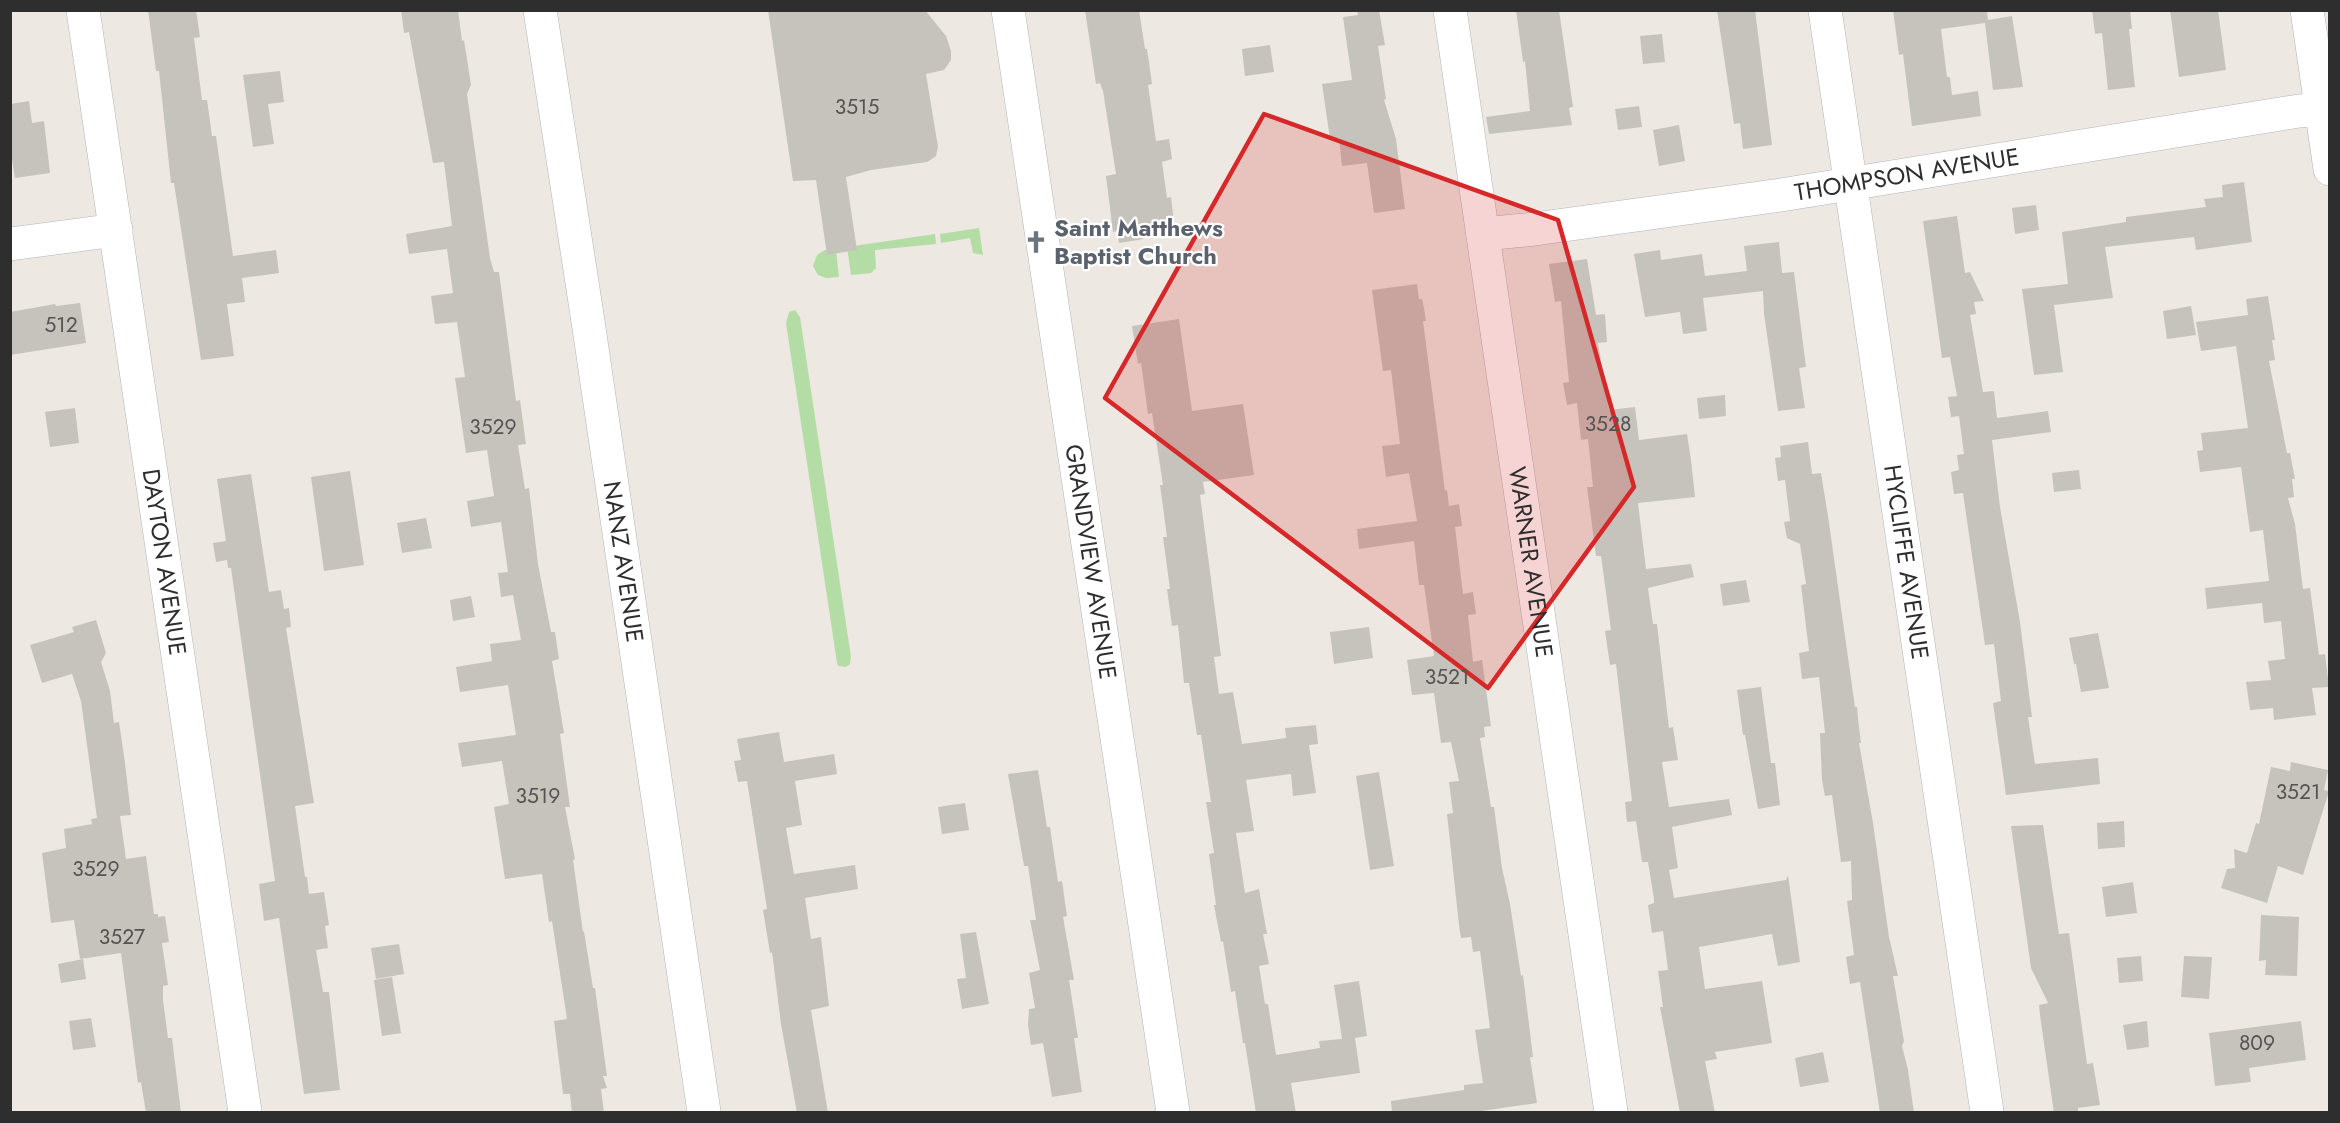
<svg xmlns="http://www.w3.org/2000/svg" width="2340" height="1123" viewBox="0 0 2340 1123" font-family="Jost,sans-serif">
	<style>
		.green { fill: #b3dda5 }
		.building { fill: #c6c3bd }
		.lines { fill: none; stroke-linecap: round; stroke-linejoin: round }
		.minor-casing { stroke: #b2b3bc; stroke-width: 34 }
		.minor { stroke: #fff; stroke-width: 33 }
		.marked { fill: #d62828; fill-opacity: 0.2; stroke: #d62828; stroke-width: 4.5; stroke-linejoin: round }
		.labels { text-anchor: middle; stroke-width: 4.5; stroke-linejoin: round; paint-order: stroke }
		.number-label { font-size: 21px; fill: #545352 }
		.street-label { font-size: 24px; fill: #2e2e2e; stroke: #fff }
		.worship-label { font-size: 24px; font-weight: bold; fill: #5b616d; stroke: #fff; text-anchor: start }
	</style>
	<rect width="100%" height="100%" fill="#ede9e2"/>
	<!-- green -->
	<g class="green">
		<path d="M979 228 983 255 973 253 970 238 941 243 940 234Z"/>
		<path d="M935 234 936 244 875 250 876 268 871 273 851 275 847 247Z"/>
		<path d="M836 250 839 277 826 278 818 275 813 266 817 255 825 250Z"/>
		<path d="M795 310 800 317 851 657 850 664 846 667 838 666 837 663 786 323 789 312Z"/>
	</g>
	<!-- building -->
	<g class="building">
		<path d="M148 10H196L200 37 194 38 202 100H207L212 136H216L233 256 276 250 279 273 242 278 245 302 227 304 234 356 201 360 174 183H171L159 71H156Z"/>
		<path d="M401 10H458L462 41 464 40 471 85 467 94 490 258 494 272H499L516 401 520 400 526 444 518 445 525 489 529 488 538 564 551 632H555L559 659 552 661 564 733 560 734 570 807H565L575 859 573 860 583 932 584 931 593 988H595L607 1076H603L607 1088 601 1089 604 1113H572L570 1094H563L554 1021 567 1019 552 921 549 922 542 874 505 879 494 807 509 804 502 761 462 767 458 743 516 735 508 685 460 692 456 667 492 661 490 644 521 640 513 595 501 597 498 573 508 572 501 522 471 527 467 501 494 496 487 450 466 453 455 378 465 377 457 322 435 324 431 296 453 293 447 249 409 254 406 234 452 226 444 162 433 163 409 32 404 33Z"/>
		<path d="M768 10H925L946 36 951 51V60L944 70 926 74 938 147 936 156 927 162 871 170 846 177 857 250 827 255 816 180 793 181Z"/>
		<path d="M1085 10H1139L1145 49H1147L1149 62 1152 84 1148 85 1156 141 1169 139 1172 159 1162 162 1167 198 1171 197 1175 232 1144 236V239L1119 243 1117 231 1113 232 1106 176 1116 174 1103 91 1100 83 1096 84Z"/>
		<path d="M1357 10H1379L1385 45 1378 46 1386 99 1384 100 1396 139 1405 209 1374 213 1367 163 1342 166 1339 138 1330 139 1322 84 1352 80 1343 17 1358 15Z"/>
		<path d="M1516 10H1559L1573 107 1569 108 1572 125 1489 134 1486 117 1530 111 1525 61 1523 62Z"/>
		<path d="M1717 10H1755L1772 145 1743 149 1740 123 1734 124Z"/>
		<path d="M1893 10H1987L1988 20 2012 16 2023 87 1993 90 1985 23 1941 29 1947 77H1950L1952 95 1978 91 1981 116 1912 126 1903 54 1899 55Z"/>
		<path d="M2092 10H2130L2132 29H2129L2135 87 2108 90 2102 33 2095 34Z"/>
		<path d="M2170 10H2218L2226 70 2179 77Z"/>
		<path d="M1662 34 1665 62 1643 64 1640 36Z"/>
		<path d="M1270 45 1274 72 1245 76 1242 49Z"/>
		<path d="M280 71 284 102 268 104 274 144 253 147 243 75Z"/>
		<path d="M29 101 32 123 44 121 50 173 15 178 10 147V104Z"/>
		<path d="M1639 106 1642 127 1618 130 1615 109Z"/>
		<path d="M1679 125 1685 161 1659 166 1653 130Z"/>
		<path d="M2244 182 2252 242 2196 250 2194 237 2105 247 2113 298 2054 305 2063 372 2034 375 2022 289 2068 284 2062 232 2126 222V217L2206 207 2204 199 2223 197 2222 185Z"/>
		<path d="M2036 205 2039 230 2015 234 2012 208Z"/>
		<path d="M1957 216 1965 273 1970 272 1984 301 1974 302 1976 314 1970 315 1983 392 1994 391 1997 418 2048 411 2051 432 1992 440 2000 507 2020 622 2032 717H2028L2035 764 2098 758 2100 784 2006 795 1993 703 2001 701 1994 644 1985 645 1963 493 1954 494 1951 472 1959 470 1957 455 1964 454 1959 416 1951 417 1948 397 1957 396 1950 357 1942 358 1923 221Z"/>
		<path d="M1779 242 1782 273 1794 272 1806 367 1799 368 1805 408 1778 411 1764 314 1763 291 1703 298 1707 331 1683 334 1680 312 1645 317 1634 254 1660 250 1661 260 1702 254 1705 276 1747 271 1744 246Z"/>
		<path d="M1587 259 1596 315 1605 314 1607 342 1598 343 1609 410 1635 407 1639 440 1687 434 1691 460 1695 497 1638 503 1646 569 1691 564 1694 577 1648 588 1653 624H1657L1669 728 1673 727 1678 760 1662 762 1669 807 1729 799 1732 815 1672 827 1678 868 1669 870 1674 898 1786 880 1788 875 1800 962 1778 966 1772 934 1699 947 1705 989 1762 981 1772 1043 1715 1052 1717 1059 1705 1061 1715 1113H1680L1660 1007H1663L1658 971 1668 970 1663 931 1652 933 1648 905 1654 903V899L1648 862H1642L1636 821 1627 822 1625 802 1632 801 1616 664 1610 665 1605 631 1611 630 1607 600 1601 556H1596L1587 487H1593L1588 439 1581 440 1577 403 1567 405 1563 383 1569 382 1561 301 1555 302 1549 264Z"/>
		<path d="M1417 284 1419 299H1422L1424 308 1426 321H1423L1445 491 1447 490 1449 506 1459 504 1462 526 1455 527 1463 594 1473 592 1476 614 1468 615 1473 662 1482 660 1491 726 1484 727 1485 737 1480 738 1491 807H1494L1502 868 1510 904 1521 976 1523 975 1533 1057H1530L1537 1103 1468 1113H1392L1391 1101 1464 1090V1085L1483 1083 1475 1030 1490 1028 1480 951 1473 952 1471 937 1461 938 1459 925 1447 814 1453 813 1449 782 1459 781 1451 742 1441 743 1434 693 1412 695 1407 660 1434 656 1424 585H1419L1414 541 1359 549 1357 529 1417 521 1409 473 1386 477 1382 446 1400 444 1391 370 1383 371 1372 290Z"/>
		<path d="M2268 296 2275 340H2272L2275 360 2269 361 2287 453H2290L2295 479H2292L2294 497 2288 498 2295 524 2303 589 2310 588 2319 655 2325 654 2329 687 2312 688 2316 715 2274 720 2273 708 2250 710 2246 682 2271 680 2268 661 2285 659 2281 621 2264 623 2262 603 2207 609 2205 588 2269 581 2263 530 2250 532 2241 467 2200 472 2197 451 2203 450 2201 433 2248 428 2236 346 2201 351 2196 322 2248 315 2246 299Z"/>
		<path d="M80 303 86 343 10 355V312L55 304 56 306Z"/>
		<path d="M2191 306 2196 335 2167 339 2163 311Z"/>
		<path d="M1179 319 1192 411 1243 404 1254 475 1203 482 1205 494 1200 495 1221 656 1214 657 1219 694 1233 692 1242 744 1286 738 1285 728 1316 725 1318 744 1309 745 1316 793 1293 796 1291 774 1246 780 1254 831 1236 833 1245 893 1259 889 1267 934H1263L1269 964 1259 966 1265 1004H1268L1276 1055 1320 1048 1319 1041 1342 1039 1334 985 1359 981 1367 1036 1355 1038 1360 1073 1291 1083 1296 1113H1256L1245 1043H1243L1235 991 1231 992 1223 941 1221 942 1214 905H1216L1209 854 1214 853 1206 802H1211L1201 735H1197L1189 683H1184L1178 625 1172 626 1167 589H1170L1163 537H1167L1160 485H1163L1152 413 1148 414 1141 363 1138 364 1132 326Z"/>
		<path d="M1725 395 1726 416 1699 419 1697 398Z"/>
		<path d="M75 408 79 443 50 447 45 412Z"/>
		<path d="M1808 442 1812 474 1821 473 1828 516 1855 707H1857L1858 719 1861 743H1859L1873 823 1889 937 1898 976H1893L1904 1041 1902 1046 1908 1070 1914 1113H1880L1860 982 1850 984 1846 957 1854 955 1847 901 1852 900 1851 861 1841 862 1832 795 1825 796 1822 780 1820 733H1825L1819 677 1802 679 1799 653 1809 651 1801 585 1806 584 1800 544 1787 538 1784 522 1790 521 1785 480 1778 481 1775 458 1781 457 1780 446Z"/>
		<path d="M2079 470 2081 489 2054 492 2052 473Z"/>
		<path d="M350 471 364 565 324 571 311 477Z"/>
		<path d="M251 474 269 592 281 590 284 609 289 608 291 627 286 628 314 803 295 806 305 877H307L309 894 324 892 329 925 325 926 328 948 316 950 323 992H329L340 1090 304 1094 279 918 264 921 259 884 275 881 231 568H228L227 560 216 562 213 543 226 541 217 479Z"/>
		<path d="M426 518 432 548 402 553 397 523Z"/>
		<path d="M1746 580 1750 602 1723 606 1720 584Z"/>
		<path d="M471 596 475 617 453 621 450 600Z"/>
		<path d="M96 620 106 653 101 662 110 691 114 723 119 722 125 763 131 815 120 816 126 859 146 856 154 914H158V917L165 916 169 942 162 943 168 985 163 986V1000L168 1038H172L181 1113H146L141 1082 138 1083 121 953 80 959 74 920 51 923 42 853 66 848 64 829 92 824 91 819 97 818 81 701 72 674 42 683 30 645 74 632 72 627Z"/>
		<path d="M1369 627 1373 658 1334 664 1330 632Z"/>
		<path d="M2098 633 2109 688 2081 692 2076 664H2074L2069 638Z"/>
		<path d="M1761 687 1771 763H1775L1780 805 1758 809 1745 735H1743L1737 690Z"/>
		<path d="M779 732 784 762 834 754 837 774 795 781 802 825 786 828 794 874 855 865 858 889 805 898 811 939 821 937 829 1006 811 1010 828 1113H797L781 1024 772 952 770 953 763 910 767 909 747 781 738 782 734 761 741 760 737 739Z"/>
		<path d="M2291 762 2328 770 2324 790 2329 791 2303 875 2278 866 2267 903 2221 888 2227 869 2235 868 2234 849 2247 853 2256 823 2259 824 2271 767 2290 771Z"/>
		<path d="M1038 770 1047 827H1050L1058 882 1062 881 1067 916 1063 917 1074 980H1069L1078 1038H1074L1082 1092 1052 1097 1043 1043 1031 1045 1028 1025 1029 1009 1035 1008 1029 973 1040 970 1030 920H1036L1028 866H1024L1008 774Z"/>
		<path d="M1379 772 1394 866 1370 870 1356 776Z"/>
		<path d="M965 803 969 830 942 834 938 807Z"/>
		<path d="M2124 821 2125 847 2098 849 2097 823Z"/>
		<path d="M2043 825 2059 934 2069 933 2087 1064 2093 1063 2100 1105 2078 1108V1113H2054L2040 1015 2039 1005 2048 1003 2031 968 2011 826Z"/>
		<path d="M2133 882 2137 913 2106 917 2102 887Z"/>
		<path d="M2261 915 2299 917 2297 976 2265 975 2266 960 2259 961Z"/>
		<path d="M976 932 989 1004 962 1009 957 979 966 978 960 934Z"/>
		<path d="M399 944 404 974 376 979 371 948Z"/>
		<path d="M2141 956 2143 981 2119 983 2117 958Z"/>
		<path d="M2184 956 2212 957 2209 999 2181 997Z"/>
		<path d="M83 959 86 979 61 983 58 964Z"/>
		<path d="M392 977 401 1033 382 1036 374 980Z"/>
		<path d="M91 1018 96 1047 73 1050 69 1021Z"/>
		<path d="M2147 1021 2149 1047 2127 1050 2123 1025Z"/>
		<path d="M2301 1021 2306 1060 2249 1068 2251 1082 2215 1086 2209 1033Z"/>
		<path d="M1823 1052 1829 1082 1800 1087 1795 1058Z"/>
	</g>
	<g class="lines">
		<!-- minor casing -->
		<g class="minor-casing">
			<g id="minor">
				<path id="s1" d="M83 10 245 1112"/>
				<path id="s2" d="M540 10 589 328 704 1112"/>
				<path id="s3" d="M1008 10 1173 1112"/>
				<path id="s4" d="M1450 10 1611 1112"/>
				<path id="s5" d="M1825 10 1987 1112"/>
				<path d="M2307 10 2330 169"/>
				<path id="s6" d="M1483 234 1535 229 1781 195 2299 111 2330 109"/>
				<path d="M10 244 116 230"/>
			</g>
		</g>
		<!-- minor -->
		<use href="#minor" class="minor"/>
	</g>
	<!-- marked area -->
	<path class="marked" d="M1264 114 1558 220 1634 487 1488 688 1105 398Z"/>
	<!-- icons -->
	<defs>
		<g id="church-bare" transform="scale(1.8)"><path d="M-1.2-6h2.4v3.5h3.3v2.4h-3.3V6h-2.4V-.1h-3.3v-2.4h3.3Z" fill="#6b7280" stroke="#fff" stroke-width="2.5" paint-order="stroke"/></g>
	</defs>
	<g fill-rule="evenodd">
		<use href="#church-bare" x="1036" y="242"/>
	</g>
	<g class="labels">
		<!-- number labels -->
		<g class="number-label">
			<text x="857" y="114">3515</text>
			<text x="61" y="332">512</text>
			<text x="1608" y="431">3528</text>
			<text x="493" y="434">3529</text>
			<text x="1447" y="684">3521</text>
			<text x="2298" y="799">3521</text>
			<text x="538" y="803">3519</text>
			<text x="96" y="876">3529</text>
			<text x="122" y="944">3527</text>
			<text x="2257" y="1050">809</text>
		</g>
		<!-- street labels -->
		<g class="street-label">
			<text dy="8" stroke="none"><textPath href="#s6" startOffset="428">THOMPSON AVENUE</textPath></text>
			<text dy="8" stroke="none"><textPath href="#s1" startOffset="558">DAYTON AVENUE</textPath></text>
			<text dy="8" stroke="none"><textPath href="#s2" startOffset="558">NANZ AVENUE</textPath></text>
			<text dy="8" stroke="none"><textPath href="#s3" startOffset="558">GRANDVIEW AVENUE</textPath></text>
			<text dy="8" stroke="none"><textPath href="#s4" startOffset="558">WARNER AVENUE</textPath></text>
			<text dy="8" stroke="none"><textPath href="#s5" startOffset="558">HYCLIFFE AVENUE</textPath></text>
		</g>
		<!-- worship labels -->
		<g class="worship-label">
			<text x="1054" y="236">Saint Matthews<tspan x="1054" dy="28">Baptist Church</tspan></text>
		</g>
	</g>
	<!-- border -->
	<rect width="2340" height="1123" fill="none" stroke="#2e2e2e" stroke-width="24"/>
</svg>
